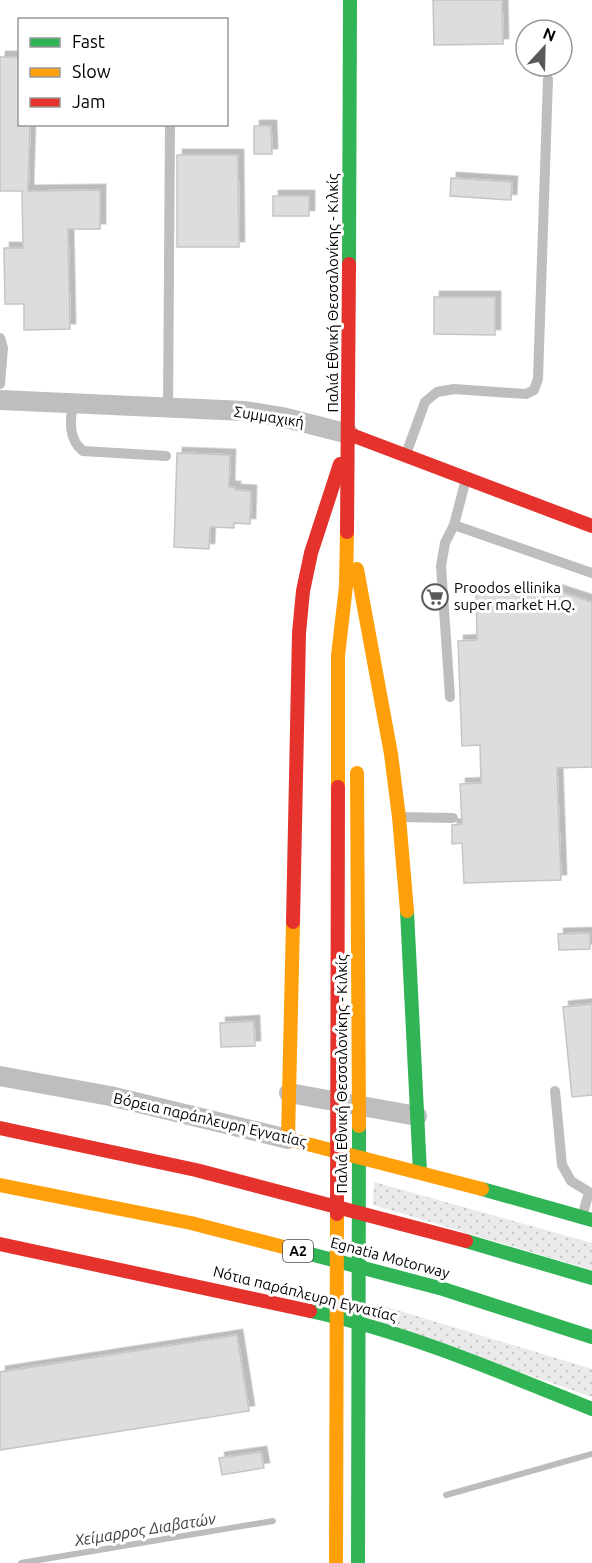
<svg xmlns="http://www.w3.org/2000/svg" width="592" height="1563" viewBox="0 0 592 1563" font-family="Ubuntu,sans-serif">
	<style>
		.grass { fill: url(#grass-dots) }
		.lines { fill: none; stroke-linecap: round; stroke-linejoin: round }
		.stream { stroke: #bcbcbc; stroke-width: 6 }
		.building { fill: #ddd; stroke: #c5c5c5; stroke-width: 1.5; filter: url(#shadow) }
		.lane { stroke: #bebebe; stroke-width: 10 }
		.street { stroke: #bebebe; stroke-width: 20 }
		.fast { stroke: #30b455; stroke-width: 14 }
		.slow { stroke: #ff9f0a; stroke-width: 14 }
		.jam { stroke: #e5322d; stroke-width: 14 }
		.labels { text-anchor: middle; stroke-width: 6; stroke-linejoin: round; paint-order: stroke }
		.shield { fill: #fff; stroke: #4c4c4c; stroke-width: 1.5 }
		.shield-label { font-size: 14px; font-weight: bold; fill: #000 }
		.street-label { font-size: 15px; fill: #000; stroke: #fff }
		.poi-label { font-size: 15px; fill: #000; stroke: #fff; text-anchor: start }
		.water-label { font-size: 16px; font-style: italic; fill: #414141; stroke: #fff }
	</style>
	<defs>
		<pattern id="grass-dots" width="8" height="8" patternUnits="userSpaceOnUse" patternTransform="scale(1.5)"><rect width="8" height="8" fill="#eaeaea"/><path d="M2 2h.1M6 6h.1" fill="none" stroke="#c7c7c7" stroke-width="1.8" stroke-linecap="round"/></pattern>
		<filter id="shadow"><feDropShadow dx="5.5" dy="-5.5" stdDeviation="0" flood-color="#0004"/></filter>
	</defs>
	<rect width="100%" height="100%" fill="#fff"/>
	<!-- grass -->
	<g class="grass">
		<path d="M374 1182 592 1243V1270L373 1205Z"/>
		<path d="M377 1304 592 1369V1397L379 1323Z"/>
	</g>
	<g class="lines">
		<!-- stream -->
		<g class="stream">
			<path d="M446 1495 592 1454"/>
			<path d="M21 1563 273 1521"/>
		</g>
	</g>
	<!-- building -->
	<g class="building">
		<path d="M433 0H502L503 44 434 45Z"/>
		<path d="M0 57H20V124H30L28 191 100 190V229H68L70 329 24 330V304H5L4 248H23L22 191H0Z"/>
		<path d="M254 126H271L272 154H254Z"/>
		<path d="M177 155H238L239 247H177Z"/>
		<path d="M451 178 512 182 511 200 450 196Z"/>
		<rect x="273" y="196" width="36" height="20"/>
		<path d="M434 297H495V335L434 334Z"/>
		<path d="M177 453 230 455 229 487H235V490L251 491 250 524 234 523V528L210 527 209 549 174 547Z"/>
		<path d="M555 590 592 602V767L557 768 561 880 464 883 462 843 452 844V825L462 824 460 784 481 783 480 745 462 746 458 641 477 640 476 592Z"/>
		<path d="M590 933V949L559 950 558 934Z"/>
		<path d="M592 1004V1095L572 1097 563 1007Z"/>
		<path d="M254 1021 255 1046 221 1047 220 1023Z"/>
		<path d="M237 1335 249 1411 0 1450V1372Z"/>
		<path d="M261 1452 264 1468 222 1475 219 1458Z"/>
	</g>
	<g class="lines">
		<!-- lane -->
		<g class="lane">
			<path d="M0 338 3 348 0 384"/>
			<path d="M73 404C70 420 68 439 83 451L166 456"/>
			<path d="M168 409 170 124"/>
			<path d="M406 454 425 402 437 392 454 389 526 394 534 390 538 379 548 79"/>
			<path d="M454 525 592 573"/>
			<path d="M450 697 441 566 445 543 454 525 466 479"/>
			<path d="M399 817 453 818"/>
			<path d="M555 1091 562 1165 571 1181 589 1192 582 1217"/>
		</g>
		<!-- street -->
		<g class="street">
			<path d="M0 400 245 411 282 417 349 434"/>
			<path d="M0 1076 110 1096 288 1139"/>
			<path d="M289 1093 417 1116"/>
		</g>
		<!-- fast -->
		<g class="fast">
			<path d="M349 264 350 0"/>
			<path d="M407 911 420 1172"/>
			<path d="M482 1189 592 1220"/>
			<path d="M466 1241 592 1278"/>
			<path d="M295 1250 443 1289 592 1337"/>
			<path d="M310 1311C408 1332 500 1372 592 1409"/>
			<path d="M358 1563 359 1126"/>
		</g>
		<!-- slow -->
		<g class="slow">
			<path d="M357 569 391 754 399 817 407 911"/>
			<path d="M357 773 359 1126"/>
			<path d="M338 787V656L346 586 347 532"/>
			<path d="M293 922 288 1139 482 1189"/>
			<path d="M0 1185 191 1223 295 1250"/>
			<path d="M336 1563 337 1214"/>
		</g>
		<!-- jam -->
		<g class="jam">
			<path d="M349 434 592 526"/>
			<path d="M347 532 349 264"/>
			<path d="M293 922 299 633 303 591 311 553 340 464"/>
			<path d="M0 1128 196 1170 466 1241"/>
			<path d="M337 1214 338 787"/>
			<path d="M0 1244 310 1311"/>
		</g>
	</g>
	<!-- icons -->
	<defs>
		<g id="supermarket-ring" transform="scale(1.35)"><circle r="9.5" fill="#fff" stroke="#595959" stroke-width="1.5"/><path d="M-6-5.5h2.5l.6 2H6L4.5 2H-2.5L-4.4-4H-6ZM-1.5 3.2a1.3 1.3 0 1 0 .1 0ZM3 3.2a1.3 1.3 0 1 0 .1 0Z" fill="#595959"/></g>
	</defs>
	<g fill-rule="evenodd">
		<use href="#supermarket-ring" x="435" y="597"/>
	</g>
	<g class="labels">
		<!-- shield labels -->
		<rect class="shield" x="283" y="1240" width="30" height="22" rx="4.5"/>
		<g class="shield-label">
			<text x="298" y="1256">Α2</text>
		</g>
		<!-- street labels -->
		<g class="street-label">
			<text transform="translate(333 293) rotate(-90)" y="5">Παλιά Εθνική Θεσσαλονίκης - Κιλκίς</text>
			<text transform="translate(269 417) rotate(9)" y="5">Συμμαχική</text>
			<text transform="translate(342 1074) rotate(-90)" y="5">Παλιά Εθνική Θεσσαλονίκης - Κιλκίς</text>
			<text transform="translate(210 1120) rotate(13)" y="5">Βόρεια παράπλευρη Εγνατίας</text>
			<text transform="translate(390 1258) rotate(15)" y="5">Egnatia Motorway</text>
			<text transform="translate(305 1294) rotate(14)" y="5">Νότια παράπλευρη Εγνατίας</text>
		</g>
		<!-- poi labels -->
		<g class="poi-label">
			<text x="454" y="593">Proodos ellinika<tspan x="454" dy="17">super market H.Q.</tspan></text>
		</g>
		<!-- water labels -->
		<g class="water-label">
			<text transform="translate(145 1529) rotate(-9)" y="6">Χείμαρρος Διαβατών</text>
		</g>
	</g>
	<!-- legend -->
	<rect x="18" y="18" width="210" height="108" fill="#ffffff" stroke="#999999" stroke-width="1.5"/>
	<rect x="30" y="38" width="30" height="9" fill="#30b455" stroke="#999999" stroke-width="1.5"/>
	<text x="72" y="48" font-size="18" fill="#000000">Fast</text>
	<rect x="30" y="68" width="30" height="9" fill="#ff9f0a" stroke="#999999" stroke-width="1.5"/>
	<text x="72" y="78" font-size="18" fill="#000000">Slow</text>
	<rect x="30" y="98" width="30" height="9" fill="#e5322d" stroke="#999999" stroke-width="1.5"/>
	<text x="72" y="108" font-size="18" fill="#000000">Jam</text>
	<!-- north arrow -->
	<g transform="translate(544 48) rotate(22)"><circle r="28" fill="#ffffff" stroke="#999999" stroke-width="1.5"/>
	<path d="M0-4.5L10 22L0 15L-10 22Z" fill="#595959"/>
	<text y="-9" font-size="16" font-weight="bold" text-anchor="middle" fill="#000000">N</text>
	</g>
</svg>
